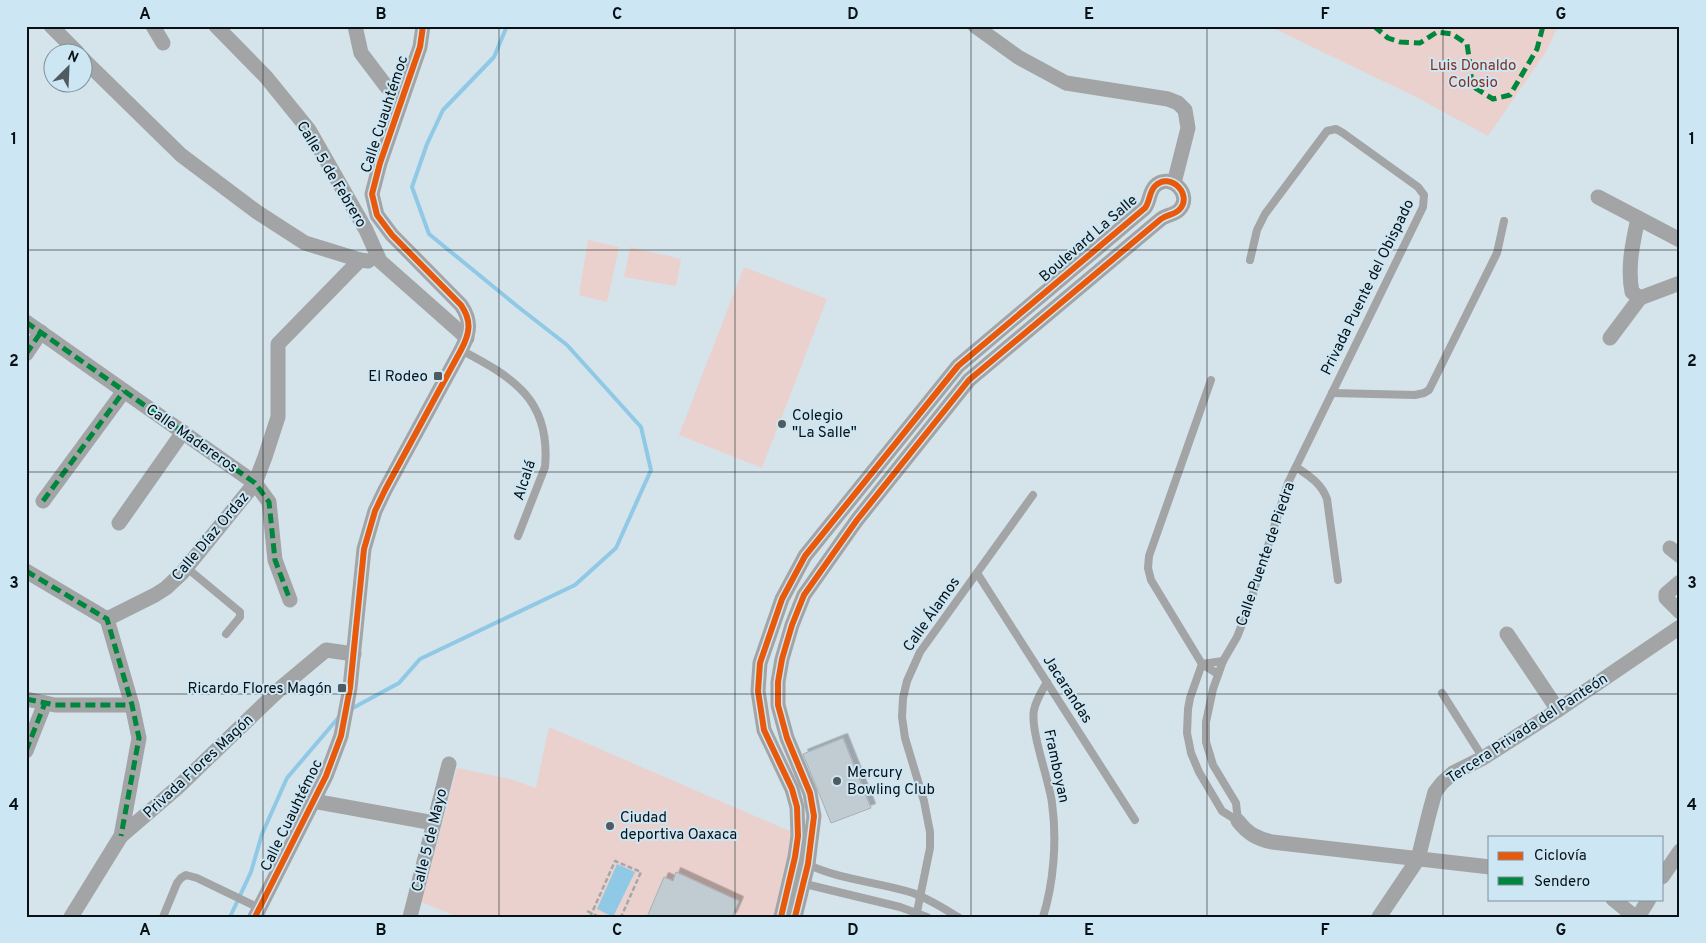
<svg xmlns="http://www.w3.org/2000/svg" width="1706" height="943" viewBox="0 0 1706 943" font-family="Overpass,sans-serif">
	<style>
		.green { fill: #ead1cd }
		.water { fill: #90c9e5 }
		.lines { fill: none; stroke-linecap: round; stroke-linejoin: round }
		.stream { stroke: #90c9e5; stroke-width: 4 }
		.building { fill: #c0ccd1; stroke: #a5b0b6; filter: url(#shadow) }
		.path { stroke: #a3a8ab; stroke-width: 2.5; stroke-dasharray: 5 2.5; stroke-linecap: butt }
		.service { stroke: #a3a4a5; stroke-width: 8 }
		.minor { stroke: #a3a4a5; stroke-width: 15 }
		.quiet { stroke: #00873e; stroke-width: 5; stroke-dasharray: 10 5; stroke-linecap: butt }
		.cycleway-casing { stroke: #cce6f4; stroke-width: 9 }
		.cycleway { stroke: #e8590c; stroke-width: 6 }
		.grid { fill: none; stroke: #081216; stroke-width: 1; stroke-opacity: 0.55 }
		.poi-dot { fill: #505b61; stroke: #cce6f4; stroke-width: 2 }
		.labels { text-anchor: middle; stroke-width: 4; stroke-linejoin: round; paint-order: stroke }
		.park-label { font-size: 15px; fill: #85311e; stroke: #cce6f4 }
		.street-label { font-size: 15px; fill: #081216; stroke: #cce6f4 }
		.poi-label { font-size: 15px; fill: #081216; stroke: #cce6f4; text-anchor: start }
		.neatline { fill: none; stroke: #081216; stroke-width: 2 }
		.grid-label { font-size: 16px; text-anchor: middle; font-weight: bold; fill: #081216 }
	</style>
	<defs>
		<filter id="shadow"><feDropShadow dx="4.5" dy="-4.5" stdDeviation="0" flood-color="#0004"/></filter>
	</defs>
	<rect width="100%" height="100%" fill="#d5e3eb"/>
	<!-- green -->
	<g class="green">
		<path d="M1275 26H1558L1546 52 1488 136 1414 96 1275 29Z"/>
		<path d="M588 240 619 247 607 302 579 295Z"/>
		<path d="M630 247 681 259 676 286 624 277Z"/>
		<path d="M744 267 827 299 762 468 679 435Z"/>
		<path d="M549 727 792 832 788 854 787 874 775 917H458L421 902 457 768 510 779 536 788Z"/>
	</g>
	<!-- water -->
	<path class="water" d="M617 864 635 872 613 917 597 909Z"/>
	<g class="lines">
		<!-- stream -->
		<g class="stream">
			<path d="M351 709 399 683 420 659 575 585 616 548 651 470 641 427 567 345 517 306 429 234 412 187 427 144 443 110 494 57 507 26"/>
			<path d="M230 917 251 872 262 834 287 778 339 717"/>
		</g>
	</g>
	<!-- building -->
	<g class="building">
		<path d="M843 738 871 808 831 823 803 754Z"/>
		<path d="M676 872 739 901 732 917H647L664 877 673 881Z"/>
	</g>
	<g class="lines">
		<!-- path -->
		<g class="path">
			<path d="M587 911 599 917"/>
			<path d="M590 917 615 861 641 872 621 917"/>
		</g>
		<!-- service -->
		<g class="service">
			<path d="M461 350C514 378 551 400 545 467L518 536"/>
			<path d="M1211 380 1149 556 1148 568 1151 580 1202 664 1218 674"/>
			<path d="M1332 393 1415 395 1424 393 1429 390 1497 253 1504 221"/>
			<path d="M1296 467C1309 476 1321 483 1327 499L1338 580"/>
			<path d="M187 568 240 612V617L226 634"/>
			<path d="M977 573 1135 820"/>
			<path d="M1223 661 1202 664 1190 698 1188 709 1187 733 1191 753 1199 772 1222 811 1238 821"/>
			<path d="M1442 693 1483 758"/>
			<path d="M1238 821 1236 803 1213 765 1206 742V722L1213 689 1223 661 1237 637 1248 609 1288 483 1423 207 1424 195 1418 187 1343 133 1336 129 1327 131 1265 214 1257 230 1250 260"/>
			<path d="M807 864C840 880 878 882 913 893 929 899 943 908 958 917"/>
			<path d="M801 883 900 907 927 917"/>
			<path d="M917 912 930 848V832L924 801 905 738 902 717 903 698 907 681 920 652 1033 495"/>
			<path d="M163 917 177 883 181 878 186 875 197 878 259 908"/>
			<path d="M1043 917C1054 882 1057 839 1052 803 1049 779 1030 731 1034 710 1036 700 1042 691 1047 682"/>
		</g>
		<!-- minor -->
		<g class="minor">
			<path d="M51 26 77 52"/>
			<path d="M153 26 163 43"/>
			<path d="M216 26 266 77 309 130 366 230 380 261 467 338"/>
			<path d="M355 26 361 53 386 86 402 98"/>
			<path d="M975 26 1018 57 1066 83 1168 99 1178 103 1185 110 1188 128 1174 183"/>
			<path d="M82 58 181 155 257 212 305 243 360 260 368 261"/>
			<path d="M1598 197 1680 240"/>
			<path d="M1638 218C1633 242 1627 267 1632 292L1640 298 1680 283"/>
			<path d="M26 322 255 483 269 502 275 560 290 600"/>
			<path d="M1610 338 1640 298"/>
			<path d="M26 354 41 332"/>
			<path d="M43 501 124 391"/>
			<path d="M119 523 183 432"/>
			<path d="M1670 548 1680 556"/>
			<path d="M26 571 107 619"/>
			<path d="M1680 582 1666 594V598L1680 612"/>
			<path d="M107 619 155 595 166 588 182 573 255 483 265 457 278 417V344L360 260"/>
			<path d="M107 619 132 705 139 738 121 836"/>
			<path d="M1507 634 1558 710"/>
			<path d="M26 699 55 705H132"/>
			<path d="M26 751 45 703"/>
			<path d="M313 801 434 823"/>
			<path d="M1238 821C1248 834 1258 839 1272 842L1490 867"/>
			<path d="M1662 877 1680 851"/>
			<path d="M1613 899 1635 917"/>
			<path d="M71 917 121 836 177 788 283 686 326 650 354 654"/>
			<path d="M255 917 326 776 341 736 350 688 364 549 375 511 385 490 461 350C470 333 472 321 461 305L392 235 377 215 372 194 380 163 420 47 423 26"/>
			<path d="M410 917 449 764"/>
			<path d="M781 917 795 857 798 836 797 807 792 789 764 730 758 691 760 663 782 599 805 556 958 366 1145 208C1150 202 1149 192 1155 186 1170 171 1194 195 1179 210 1174 215 1166 215 1161 219L969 380 857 520 804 595 792 625 782 659 778 682V705L787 738 810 793 814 816 808 864 795 917"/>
			<path d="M1379 917 1418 859 1429 814 1435 792 1442 783 1453 773 1483 758 1558 710 1680 627"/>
			<path d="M1638 917 1649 899"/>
		</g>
		<!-- quiet -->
		<g class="quiet">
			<path d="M1374 26 1388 38 1400 42 1420 43 1437 32 1452 34 1467 44 1470 64 1472 86 1493 99 1510 95 1537 49 1543 26"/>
			<path d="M26 322 255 483 269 502 275 560 290 600"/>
			<path d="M26 354 41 332"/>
			<path d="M43 501 124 391"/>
			<path d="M26 571 107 619 132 705 139 738 121 836"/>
			<path d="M26 699 55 705H132"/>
			<path d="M26 751 45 703"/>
		</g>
		<!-- cycleway casing -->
		<g class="cycleway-casing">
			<g id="cycleway">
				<path d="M255 917 326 776 341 736 350 688 364 549 375 511 385 490 461 350C470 333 472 321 461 305L392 235 377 215 372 194 380 163 420 47 423 26"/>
				<path d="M781 917 795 857 798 836 797 807 792 789 764 730 758 691 760 663 782 599 805 556 958 366 1145 208C1150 202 1149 192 1155 186 1170 171 1194 195 1179 210 1174 215 1166 215 1161 219L969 380 857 520 804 595 792 625 782 659 778 682V705L787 738 810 793 814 816 808 864 795 917"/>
			</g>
		</g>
		<!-- cycleway -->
		<use href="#cycleway" class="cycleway"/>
	</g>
	<!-- grid -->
	<path class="grid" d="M263 26V917M499 26V917M735 26V917M971 26V917M1207 26V917M1443 26V917M26 250H1680M26 472H1680M26 694H1680"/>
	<!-- markers -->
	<g class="poi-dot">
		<rect x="433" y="371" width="10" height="10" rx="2.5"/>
		<circle cx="782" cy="424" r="5"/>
		<rect x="337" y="683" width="10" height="10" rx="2.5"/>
		<circle cx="837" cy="781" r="5"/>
		<circle cx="610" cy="826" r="5"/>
	</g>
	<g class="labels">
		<!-- park labels -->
		<g class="park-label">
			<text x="1473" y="70">Luis Donaldo<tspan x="1473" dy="17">Colosio</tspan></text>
		</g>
		<!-- street labels -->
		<g class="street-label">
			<text transform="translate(384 114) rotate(-72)" y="5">Calle Cuauhtémoc</text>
			<text transform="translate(332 174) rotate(59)" y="5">Calle 5 de Febrero</text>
			<text transform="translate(1088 238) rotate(-41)" y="5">Boulevard La Salle</text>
			<text transform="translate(1367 287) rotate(-64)" y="5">Privada Puente del Obispado</text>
			<text transform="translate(192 438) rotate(35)" y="5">Calle Madereros</text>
			<text transform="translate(524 480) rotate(-72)" y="5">Alcalá</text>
			<text transform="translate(210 536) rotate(-50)" y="5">Calle Díaz Ordaz</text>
			<text transform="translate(1265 554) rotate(-71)" y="5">Calle Puente de Piedra</text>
			<text transform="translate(931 614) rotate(-55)" y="5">Calle Álamos</text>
			<text transform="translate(1068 689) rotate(57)" y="5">Jacarandas</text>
			<text transform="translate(1527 728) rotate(-33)" y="5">Tercera Privada del Panteón</text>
			<text transform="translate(198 766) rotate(-43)" y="5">Privada Flores Magón</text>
			<text transform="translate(1057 766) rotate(78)" y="5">Framboyan</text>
			<text transform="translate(291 815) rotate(-64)" y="5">Calle Cuauhtémoc</text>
			<text transform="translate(429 840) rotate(-76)" y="5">Calle 5 de Mayo</text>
		</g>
		<!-- poi labels -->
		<g class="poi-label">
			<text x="428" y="381" text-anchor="end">El Rodeo</text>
			<text x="792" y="420">Colegio<tspan x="792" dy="17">"La Salle"</tspan></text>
			<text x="332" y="693" text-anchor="end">Ricardo Flores Magón</text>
			<text x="847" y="777">Mercury<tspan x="847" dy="17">Bowling Club</tspan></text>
			<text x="620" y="822">Ciudad<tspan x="620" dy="17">deportiva Oaxaca</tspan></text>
		</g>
	</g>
	<!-- border -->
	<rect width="1706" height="943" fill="none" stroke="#cce6f4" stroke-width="55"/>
	<!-- legend -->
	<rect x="1488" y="836" width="175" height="65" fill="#cce6f4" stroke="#7e919b"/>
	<rect x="1498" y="852" width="25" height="8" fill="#e8590c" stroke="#7e919b"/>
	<text x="1534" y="860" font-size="15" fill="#081216">Ciclovía</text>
	<rect x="1498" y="877" width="25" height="8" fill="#00873e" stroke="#7e919b"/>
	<text x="1534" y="886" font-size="15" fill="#081216">Sendero</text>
	<!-- north arrow -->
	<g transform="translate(68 68) rotate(24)"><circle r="24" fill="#cce6f4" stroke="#7e919b"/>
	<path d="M0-4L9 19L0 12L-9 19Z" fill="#505b61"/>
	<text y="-8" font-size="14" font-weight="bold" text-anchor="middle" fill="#081216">N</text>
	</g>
	<rect x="28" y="28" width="1650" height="888" class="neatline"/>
	<g class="grid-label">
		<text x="145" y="19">A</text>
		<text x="381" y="19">B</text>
		<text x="617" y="19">C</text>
		<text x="853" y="19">D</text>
		<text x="1089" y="19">E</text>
		<text x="1325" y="19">F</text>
		<text x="1561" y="19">G</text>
		<text x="14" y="144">1</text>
		<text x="1692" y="144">1</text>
		<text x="14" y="366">2</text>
		<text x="1692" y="366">2</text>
		<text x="14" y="588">3</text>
		<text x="1692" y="588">3</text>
		<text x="14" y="810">4</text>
		<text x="1692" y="810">4</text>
		<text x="145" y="935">A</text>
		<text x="381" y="935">B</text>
		<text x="617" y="935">C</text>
		<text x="853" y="935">D</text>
		<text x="1089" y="935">E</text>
		<text x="1325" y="935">F</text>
		<text x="1561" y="935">G</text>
	</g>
</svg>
